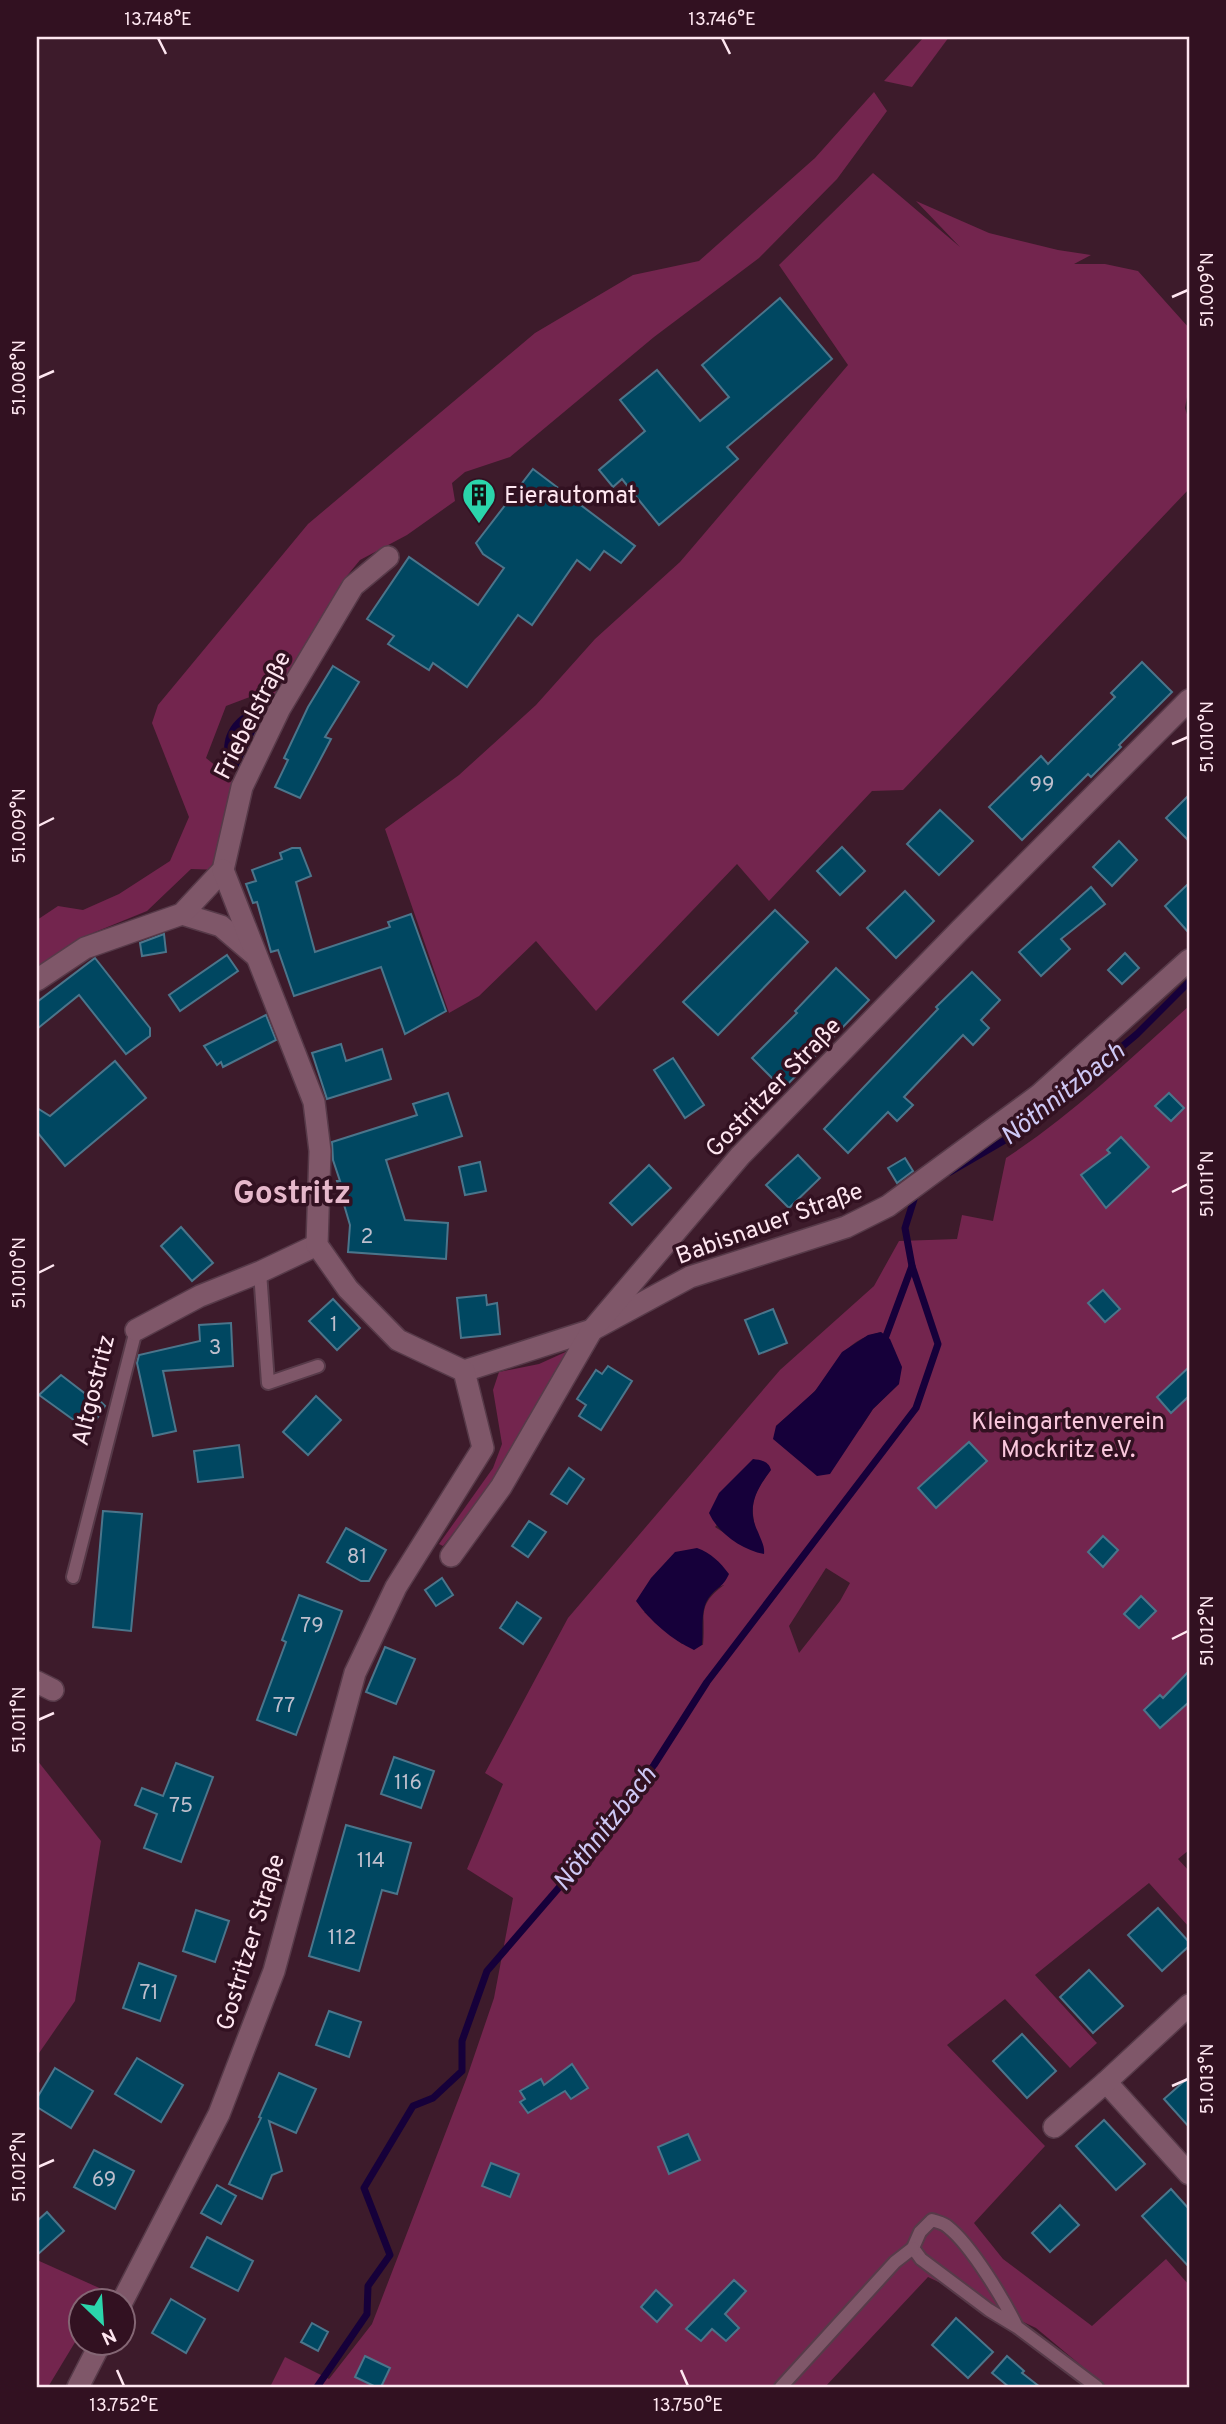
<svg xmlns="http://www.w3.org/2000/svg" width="1226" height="2424" viewBox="0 0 1226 2424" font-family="Overpass,sans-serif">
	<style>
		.green { fill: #73254e; fill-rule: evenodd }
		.water { fill: #16003a }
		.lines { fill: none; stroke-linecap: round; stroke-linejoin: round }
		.stream { stroke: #16003a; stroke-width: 7 }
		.building { fill: #004761; stroke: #4b758b; stroke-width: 2 }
		.lane-casing { stroke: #573a49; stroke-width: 16 }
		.street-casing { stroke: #573a49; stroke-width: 24 }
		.lane { stroke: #7f5769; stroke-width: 12 }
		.street { stroke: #7f5769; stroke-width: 21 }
		.ticks { fill: none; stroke: #fee6f0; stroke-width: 2.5 }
		.labels { text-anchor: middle; stroke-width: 7; stroke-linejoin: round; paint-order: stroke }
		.number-label { font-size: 21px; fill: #bebecc }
		.poi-label { font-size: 24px; fill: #fee6f0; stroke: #321121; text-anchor: start }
		.street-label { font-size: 24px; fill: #fee6f0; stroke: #321121 }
		.park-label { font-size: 24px; fill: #f9c7dc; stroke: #321121 }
		.water-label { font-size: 26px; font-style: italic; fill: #cec8f5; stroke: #321121 }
		.district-label { font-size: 32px; font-weight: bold; fill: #e6b8cb; stroke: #321121 }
		.neatline { fill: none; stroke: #fee6f0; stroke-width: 2.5 }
		.ticks-label { font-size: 18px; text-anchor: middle; fill: #fee6f0 }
	</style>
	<rect width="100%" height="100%" fill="#3d1b2b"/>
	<!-- green -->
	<g class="green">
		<path d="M924 37H949L912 87 884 81Z"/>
		<path d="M874 92 887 111 837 179 759 258 654 337 510 457 465 472 452 483 455 501 407 535 360 560 346 577 353 586 280 708 255 695 226 706 206 758 242 787 223 870 191 869 147 911 78 939 37 967V920L58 906 83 910 119 894 170 861 189 817 152 723 158 705 308 524 535 333 633 275 699 261 815 158Z"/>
		<path d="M873 173 960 247 916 201 989 233 1058 250 1091 255 1074 264H1105L1138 271 1189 328V386L1185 408 1189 421V489L903 790 872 791 769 901 737 864 596 1011 536 941 479 996 449 1013 385 829 459 775 536 705 595 639 680 562 848 365 779 265Z"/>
		<path d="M1189 1006V1850L1178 1859 1189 1871V1927L1149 1883 1035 1975 1097 2043 1070 2068 1005 1999 947 2045 1045 2146 974 2223 1003 2259 1092 2326 1166 2259 1189 2285V2387H1107L1036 2328 928 2277 825 2387H270L285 2357 329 2379 372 2324 467 2077 494 1998 513 1898 467 1869 503 1784 485 1773 568 1618 780 1370 874 1286 899 1241 957 1239 962 1215 993 1221 1006 1158C1072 1115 1130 1059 1189 1006ZM881 1332 899 1384 873 1409 860 1429 776 1426C788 1415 801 1405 813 1393 838 1367 840 1341 881 1332ZM771 1470C756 1490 749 1501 755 1526L729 1536 715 1527ZM826 1568 850 1583 840 1601 799 1653 789 1626ZM724 1585C696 1606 706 1614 703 1645L682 1644 644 1612Z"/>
		<path d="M570 1350 572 1354 536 1405 502 1472 443 1546 439 1544 493 1468 502 1444 493 1390 499 1372 539 1364Z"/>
		<path d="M37 1760 101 1841 75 2001 37 2056Z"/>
		<path d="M37 2260 106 2291 100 2301 80 2302V2334L48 2387H37Z"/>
	</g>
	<!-- water -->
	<g class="water">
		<path d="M260 705 272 711 246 765 238 767 225 758C220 732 237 714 260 705Z"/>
		<path d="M881 1332 890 1339 902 1367 899 1384 873 1409 830 1474 817 1476 773 1439 776 1426 815 1391 842 1352 868 1335Z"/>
		<path d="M753 1459C761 1460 769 1461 771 1470 756 1490 746 1508 758 1532 761 1540 765 1546 764 1554 742 1550 718 1533 709 1513L719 1493Z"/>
		<path d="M697 1548C711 1553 720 1562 729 1574 723 1587 719 1586 711 1595 699 1608 704 1629 702 1645L694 1650C672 1640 650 1621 636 1601L651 1578 675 1552Z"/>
	</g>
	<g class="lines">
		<!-- stream -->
		<g class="stream">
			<path d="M950 1172 1024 1129 1137 1034 1189 982"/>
			<path d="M886 1336 912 1266 905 1228 916 1193"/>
			<path d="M317 2387 367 2314 368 2286 390 2255 364 2188 413 2106 433 2098 462 2071V2041L487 1971 581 1862 654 1765 707 1682 916 1408 938 1344 912 1266"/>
		</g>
	</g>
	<!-- building -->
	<g class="building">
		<path d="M780 298 832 359 727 447 738 459 659 525 622 479 613 487 599 470 645 431 620 400 657 370 700 421 729 397 702 365Z"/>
		<path d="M533 469 635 546 621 563 604 551 590 570 577 560 532 625 518 615 467 687 433 663 429 670 388 644 394 636 367 619 409 557 478 605 504 568 483 554 476 543Z"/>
		<path d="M1142 662 1172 692 1119 745 1121 747 1091 777 1088 774 1022 840 989 807 1041 756 1048 764 1115 697 1111 693Z"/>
		<path d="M333 666 359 682 325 737 331 739 300 798 275 787 288 760 284 758 308 707Z"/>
		<path d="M1189 795V841L1166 818Z"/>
		<path d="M940 810 973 841 939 875 907 844Z"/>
		<path d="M1119 841 1137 860 1112 886 1093 867Z"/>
		<path d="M842 847 865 871 840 895 817 871Z"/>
		<path d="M292 848H300L311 876 296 882 315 952 390 927 388 922 411 914 446 1011 405 1034 381 967 294 996 278 950 271 952 257 902 253 903 246 884 256 881 252 870 282 859 280 853Z"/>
		<path d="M1189 883V933L1165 906Z"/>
		<path d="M1091 887 1105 904 1061 939 1070 949 1041 976 1019 952Z"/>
		<path d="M905 891 934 921 896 958 867 928Z"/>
		<path d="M775 910 808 942 718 1035 683 1002Z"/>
		<path d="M164 934 166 952 142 956 140 943Z"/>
		<path d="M1125 953 1139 968 1122 984 1108 970Z"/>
		<path d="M227 955 238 971 180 1011 169 995Z"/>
		<path d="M95 958 150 1028V1036L126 1054 79 995 37 1029V1002Z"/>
		<path d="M836 968 869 1000 783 1089 752 1058 797 1013 795 1011Z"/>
		<path d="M972 972 1000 1000 981 1020 989 1028 973 1045 963 1035 904 1097 913 1105 897 1121 888 1112 848 1153 824 1129 938 1009 936 1007Z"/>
		<path d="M266 1015 276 1040 223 1067 221 1062 217 1065 204 1046Z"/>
		<path d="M341 1044 346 1061 382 1049 391 1079 327 1099 312 1053Z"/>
		<path d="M673 1058 704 1105 685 1118 654 1070Z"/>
		<path d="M115 1061 146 1098 65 1166 37 1132V1108L50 1116Z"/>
		<path d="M448 1093 462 1136 386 1160 405 1220 448 1223 446 1259 348 1252 350 1225 337 1181H340L333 1160 332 1142 417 1115 413 1104Z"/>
		<path d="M1169 1093 1184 1108 1171 1121 1155 1106Z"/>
		<path d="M1121 1137 1149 1167 1106 1208 1081 1175 1110 1153 1107 1150Z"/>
		<path d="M798 1155 820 1178 789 1208 766 1185Z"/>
		<path d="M905 1158 913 1171 897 1183 888 1168Z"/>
		<path d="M480 1162 486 1191 465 1195 459 1167Z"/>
		<path d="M649 1165 671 1188 632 1225 610 1203Z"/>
		<path d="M181 1227 213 1263 192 1281 161 1246Z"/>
		<path d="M1103 1290 1120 1309 1105 1322 1088 1303Z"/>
		<path d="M486 1295 487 1305 497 1303 500 1334 461 1338 457 1298Z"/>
		<path d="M333 1299 360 1328 337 1350 309 1321Z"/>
		<path d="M773 1309 787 1343 759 1354 745 1320Z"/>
		<path d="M231 1323 233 1366 163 1371 176 1431 153 1436 137 1363 139 1355 200 1341 199 1325Z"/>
		<path d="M608 1366 632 1381 601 1430 579 1416 586 1405 577 1399 596 1370 602 1374Z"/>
		<path d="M1189 1367V1396L1171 1413 1157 1397Z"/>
		<path d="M61 1375 87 1395 90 1391 105 1406 89 1431 39 1395Z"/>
		<path d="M316 1396 341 1420 308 1455 283 1432Z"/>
		<path d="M969 1442 987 1461 936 1508 918 1488Z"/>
		<path d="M239 1445 243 1477 198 1482 194 1451Z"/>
		<path d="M569 1468 584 1479 567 1504 551 1494Z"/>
		<path d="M103 1511 142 1514 131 1631 93 1627Z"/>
		<path d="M529 1521 546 1532 528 1557 512 1546Z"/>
		<path d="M346 1528 386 1550 369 1581H361L327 1562Z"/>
		<path d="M1103 1536 1118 1550 1103 1567 1088 1552Z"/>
		<path d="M442 1578 453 1595 436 1606 425 1590Z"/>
		<path d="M299 1595 342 1611 296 1735 257 1720 286 1642 282 1640Z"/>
		<path d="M1141 1596 1156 1611 1139 1628 1124 1614Z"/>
		<path d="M517 1602 541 1618 523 1644 500 1628Z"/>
		<path d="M385 1647 415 1659 396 1704 366 1692Z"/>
		<path d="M1189 1671V1702L1160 1728 1144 1710 1160 1695 1163 1698Z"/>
		<path d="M394 1757 434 1771 421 1808 381 1794Z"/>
		<path d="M176 1763 213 1777 181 1862 144 1848 157 1814 135 1805 142 1788 163 1796Z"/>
		<path d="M346 1825 411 1843 397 1894 382 1890 359 1971 309 1956Z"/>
		<path d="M1158 1908 1189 1942V1946L1162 1971 1128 1935Z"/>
		<path d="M196 1910 229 1921 215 1962 183 1951Z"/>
		<path d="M139 1963 176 1976 160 2021 123 2008Z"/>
		<path d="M1089 1970 1123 2006 1093 2033 1060 1997Z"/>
		<path d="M329 2011 361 2022 349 2057 316 2045Z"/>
		<path d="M1022 2034 1056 2071 1027 2098 993 2061Z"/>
		<path d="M137 2058 183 2085 161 2122 115 2094Z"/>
		<path d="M572 2064 588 2088 571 2099 565 2091 528 2113 520 2102 525 2099 520 2091 541 2079 544 2085Z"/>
		<path d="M55 2068 93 2091 71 2128 37 2107V2098Z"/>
		<path d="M279 2073 316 2089 296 2133 269 2121 282 2171 272 2175 262 2199 229 2184 261 2118 259 2117Z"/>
		<path d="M1189 2077V2127L1164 2099Z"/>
		<path d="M1104 2120 1145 2164 1116 2190 1076 2146Z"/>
		<path d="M688 2134 700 2160 669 2174 658 2147Z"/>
		<path d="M94 2150 134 2171 115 2209 74 2187Z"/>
		<path d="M491 2163 519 2174 510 2197 482 2186Z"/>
		<path d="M217 2185 236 2196 221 2224 201 2213Z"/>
		<path d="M1171 2189 1189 2209V2267L1142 2216Z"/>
		<path d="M1060 2205 1079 2225 1050 2252 1032 2233Z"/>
		<path d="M47 2212 64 2231 37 2255V2221Z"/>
		<path d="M207 2237 253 2261 238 2291 191 2267Z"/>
		<path d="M734 2280 746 2291 725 2314 739 2328 726 2341 712 2329 701 2341 686 2329Z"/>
		<path d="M656 2290 672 2305 657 2322 641 2307Z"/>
		<path d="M171 2299 205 2319 186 2353 152 2333Z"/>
		<path d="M956 2318 993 2352 968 2378 932 2345Z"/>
		<path d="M312 2323 328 2332 318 2351 301 2342Z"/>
		<path d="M365 2356 390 2368 381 2387H376L355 2377Z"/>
		<path d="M1007 2356 1024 2371 1022 2373 1040 2387H1009L992 2373Z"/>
	</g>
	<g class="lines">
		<!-- lane casing -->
		<g class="lane-casing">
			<g id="lane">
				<path d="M260 1272 268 1383 318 1366"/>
				<path d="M73 1577 136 1330"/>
				<path d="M1017 2327C1004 2300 971 2245 948 2227 944 2223 937 2222 932 2220L920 2232 913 2248 921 2259 989 2310 1017 2327 1097 2387"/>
				<path d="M781 2387 895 2262 913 2248"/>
			</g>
		</g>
		<!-- street casing -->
		<g class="street-casing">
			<g id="street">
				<path d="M182 914 221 926 255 955"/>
				<path d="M37 980 85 948 182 914 223 870 242 787 280 708 353 586 388 557"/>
				<path d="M136 1330 200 1296 260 1272 317 1245"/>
				<path d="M464 1371 592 1330 690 1277 846 1227 888 1206 1039 1095 1189 960"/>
				<path d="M451 1556 501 1487 592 1330 740 1156 960 930 1189 700"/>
				<path d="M37 1682 53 1690"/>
				<path d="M1106 2082 1189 2174"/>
				<path d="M1054 2127 1106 2082 1189 2005"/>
				<path d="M122 2302 219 2114 274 1971 355 1673 396 1587 483 1448 464 1371 398 1340 348 1289 317 1245 320 1151 314 1102 223 870"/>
				<path d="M78 2387 100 2344"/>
			</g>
		</g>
		<!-- lane -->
		<use href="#lane" class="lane"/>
		<!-- street -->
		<use href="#street" class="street"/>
	</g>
	<!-- ticks -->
	<path class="ticks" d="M158 38 166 54M722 38 730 54M1172 297 1188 290M38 378 54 371M1172 744 1188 737M38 826 54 818M1172 1192 1188 1184M38 1273 54 1265M1172 1639 1188 1631M38 1720 54 1713M1172 2086 1188 2079M38 2167 54 2160M117 2370 124 2386M681 2370 688 2386"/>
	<!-- icons -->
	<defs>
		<g id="building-pin" transform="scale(1.75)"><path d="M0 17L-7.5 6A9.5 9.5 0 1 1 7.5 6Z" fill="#2bd5ab" stroke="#321121"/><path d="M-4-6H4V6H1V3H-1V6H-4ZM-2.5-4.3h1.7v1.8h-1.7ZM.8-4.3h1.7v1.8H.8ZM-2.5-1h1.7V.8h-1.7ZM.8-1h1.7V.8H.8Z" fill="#111"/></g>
	</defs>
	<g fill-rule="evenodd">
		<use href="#building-pin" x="479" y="495"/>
	</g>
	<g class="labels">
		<!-- number labels -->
		<g class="number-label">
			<text x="1042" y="791">99</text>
			<text x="367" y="1243">2</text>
			<text x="334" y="1331">1</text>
			<text x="215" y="1354">3</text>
			<text x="357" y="1563">81</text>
			<text x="312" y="1632">79</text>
			<text x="284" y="1712">77</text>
			<text x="408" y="1789">116</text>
			<text x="181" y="1812">75</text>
			<text x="371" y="1867">114</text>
			<text x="342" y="1944">112</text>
			<text x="149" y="1999">71</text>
			<text x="104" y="2186">69</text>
		</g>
		<!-- poi labels -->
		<g class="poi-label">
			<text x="504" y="503">Eierautomat</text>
		</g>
		<!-- street labels -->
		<g class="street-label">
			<text transform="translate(252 715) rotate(-63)" y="8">Friebelstraße</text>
			<text transform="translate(773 1087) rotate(-46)" y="8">Gostritzer Straße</text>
			<text transform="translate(769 1223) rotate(-20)" y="8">Babisnauer Straße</text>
			<text transform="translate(93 1390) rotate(-76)" y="8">Altgostritz</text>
			<text transform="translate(250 1942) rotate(-73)" y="8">Gostritzer Straße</text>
		</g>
		<!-- park labels -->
		<g class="park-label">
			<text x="1068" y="1429">Kleingartenverein<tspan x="1068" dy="28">Mockritz e.V.</tspan></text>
		</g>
		<!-- water labels -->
		<g class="water-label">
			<text transform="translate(1062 1093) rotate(-38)" y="9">Nöthnitzbach</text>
			<text transform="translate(604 1828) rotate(-52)" y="9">Nöthnitzbach</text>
		</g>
		<!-- district labels -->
		<g class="district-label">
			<text x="292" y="1203">Gostritz</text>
		</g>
	</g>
	<!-- border -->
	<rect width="1226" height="2424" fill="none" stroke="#321121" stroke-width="77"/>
	<!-- north arrow -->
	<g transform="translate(102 2322) rotate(155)"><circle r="33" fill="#321121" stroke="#846674" stroke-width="2"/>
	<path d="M0-5L12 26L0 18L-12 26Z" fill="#2bd5ab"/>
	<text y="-10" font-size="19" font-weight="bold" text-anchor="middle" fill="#fee6f0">N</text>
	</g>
	<rect x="38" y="38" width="1150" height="2348" class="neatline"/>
	<g class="ticks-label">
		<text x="158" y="25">13.748°E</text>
		<text x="722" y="25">13.746°E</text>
		<text transform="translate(1207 290) rotate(-90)" y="6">51.009°N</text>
		<text transform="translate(19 378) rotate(-90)" y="6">51.008°N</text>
		<text transform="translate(1207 737) rotate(-90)" y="6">51.010°N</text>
		<text transform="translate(19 826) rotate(-90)" y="6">51.009°N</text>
		<text transform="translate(1207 1184) rotate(-90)" y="6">51.011°N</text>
		<text transform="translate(19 1273) rotate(-90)" y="6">51.010°N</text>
		<text transform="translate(1207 1631) rotate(-90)" y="6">51.012°N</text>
		<text transform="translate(19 1720) rotate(-90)" y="6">51.011°N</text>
		<text transform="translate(1207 2079) rotate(-90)" y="6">51.013°N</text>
		<text transform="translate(19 2167) rotate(-90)" y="6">51.012°N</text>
		<text x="124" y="2411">13.752°E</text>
		<text x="688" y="2411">13.750°E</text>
	</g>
</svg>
